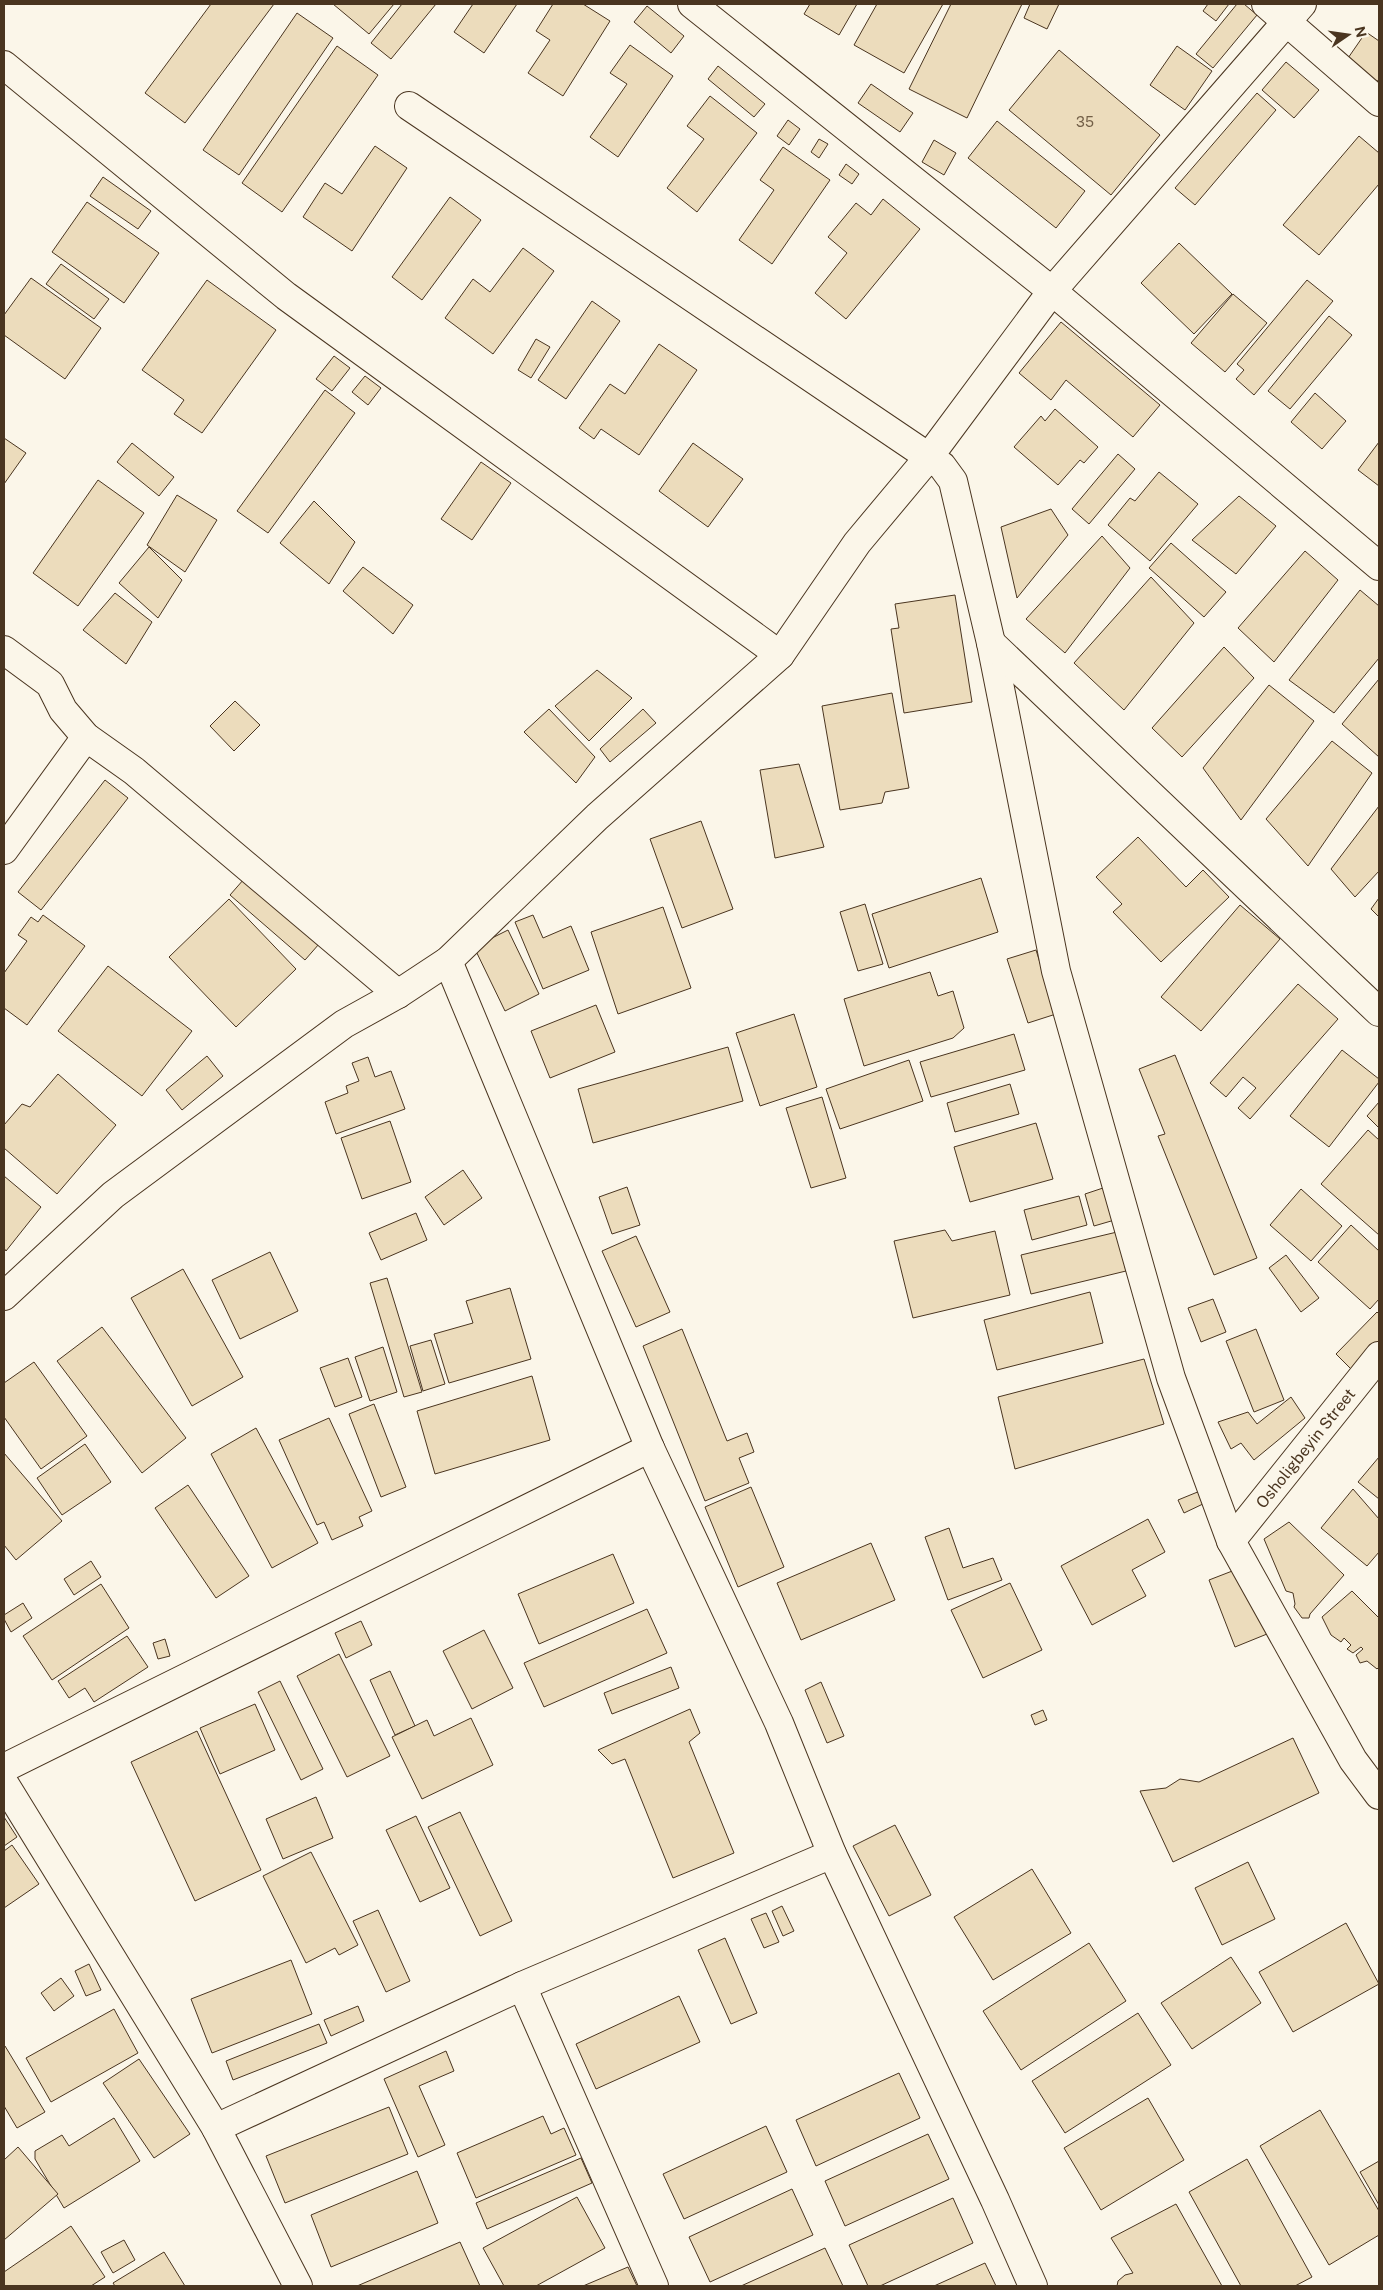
<svg xmlns="http://www.w3.org/2000/svg" width="1383" height="2290" viewBox="0 0 1383 2290" font-family="'Public Sans',sans-serif">
	<style>
		.building { fill: #ecdcbc; stroke: #4a3520 }
		.lines { fill: none; stroke-linecap: round; stroke-linejoin: round }
		.street-casing { stroke: #4a3520; stroke-width: 30 }
		.street { stroke: #fbf6e9; stroke-width: 28 }
		.labels { text-anchor: middle; stroke-width: 4; stroke-linejoin: round; paint-order: stroke }
		.number-label { font-size: 14px; fill: #725f47 }
		.street-label { font-size: 16px; fill: #4a3520; stroke: #fbf6e9 }
	</style>
	<rect width="100%" height="100%" fill="#fbf6e9"/>
	<!-- building -->
	<g class="building">
		<path d="M211 4H274L185 123 145 93Z"/>
		<path d="M333 4H394L369 34Z"/>
		<path d="M402 4H436L391 59 371 43Z"/>
		<path d="M473 4H517L484 53 454 32Z"/>
		<path d="M553 4H583L610 21 563 96 528 73 550 40 536 31Z"/>
		<path d="M810 4H857L839 35 804 14Z"/>
		<path d="M877 4H943L904 73 854 45Z"/>
		<path d="M951 4H1022L967 118 909 89Z"/>
		<path d="M1030 4H1059L1047 29 1024 18Z"/>
		<path d="M1208 4H1229L1216 21 1203 11Z"/>
		<path d="M1237 4H1244L1257 15 1213 68 1196 54Z"/>
		<path d="M647 6 684 36 671 53 634 22Z"/>
		<path d="M297 13 333 38 239 175 203 150Z"/>
		<path d="M1366 32 1379 41V79L1376 83 1346 61Z"/>
		<path d="M630 45 673 76 618 157 590 137 627 84 610 73Z"/>
		<path d="M337 46 378 75 282 212 242 183Z"/>
		<path d="M1177 46 1212 71 1185 110 1150 85Z"/>
		<path d="M1059 50 1160 135 1111 195 1009 110Z"/>
		<path d="M1286 62 1319 90 1294 118 1262 90Z"/>
		<path d="M718 66 765 104 754 117 708 79Z"/>
		<path d="M871 84 913 113 900 132 858 103Z"/>
		<path d="M1257 93 1276 110 1195 205 1175 188Z"/>
		<path d="M710 96 757 133 697 212 667 188 704 139 687 126Z"/>
		<path d="M788 120 800 129 789 145 777 136Z"/>
		<path d="M997 121 1085 191 1056 228 968 158Z"/>
		<path d="M1359 136 1379 153V184L1319 255 1283 225Z"/>
		<path d="M819 139 828 144 819 158 811 152Z"/>
		<path d="M934 140 956 153 944 175 922 162Z"/>
		<path d="M375 146 407 168 352 251 303 217 325 183 342 194Z"/>
		<path d="M783 147 830 180 772 264 739 240 774 190 760 180Z"/>
		<path d="M846 164 859 174 852 184 839 175Z"/>
		<path d="M103 177 151 211 138 229 90 196Z"/>
		<path d="M450 197 481 220 422 300 392 277Z"/>
		<path d="M883 199 920 229 846 319 815 293 847 253 828 237 856 203 871 215Z"/>
		<path d="M87 202 159 253 124 303 52 252Z"/>
		<path d="M1179 243 1232 294 1194 334 1141 283Z"/>
		<path d="M523 248 554 271 493 354 445 318 473 279 490 292Z"/>
		<path d="M61 264 109 299 94 319 46 284Z"/>
		<path d="M31 278 101 328 65 379 4 335V315Z"/>
		<path d="M207 280 276 330 202 433 174 414 184 400 142 370Z"/>
		<path d="M1307 280 1333 301 1254 395 1236 379 1244 370 1237 364Z"/>
		<path d="M1233 294 1267 323 1225 372 1191 343Z"/>
		<path d="M592 301 620 321 566 399 538 380Z"/>
		<path d="M1329 316 1352 335 1290 409 1268 391Z"/>
		<path d="M1061 322 1160 405 1133 437 1066 380 1051 400 1019 373Z"/>
		<path d="M536 339 550 347 531 378 518 370Z"/>
		<path d="M659 344 697 370 639 455 601 429 594 439 579 428 610 384 625 394Z"/>
		<path d="M334 356 350 368 332 391 316 379Z"/>
		<path d="M365 376 381 388 368 405 352 392Z"/>
		<path d="M325 390 355 413 268 533 237 511Z"/>
		<path d="M1315 393 1346 421 1322 449 1291 422Z"/>
		<path d="M1055 409 1098 447 1084 463 1080 460 1058 485 1014 447 1041 416 1045 421Z"/>
		<path d="M4 438 26 453 4 484Z"/>
		<path d="M1379 442V486L1358 470Z"/>
		<path d="M132 443 174 477 159 496 117 462Z"/>
		<path d="M693 443 743 479 708 527 659 491Z"/>
		<path d="M1118 454 1135 469 1089 524 1072 509Z"/>
		<path d="M481 462 511 483 472 540 441 519Z"/>
		<path d="M1159 472 1198 504 1150 561 1108 525 1130 498 1135 501Z"/>
		<path d="M98 480 144 513 78 606 33 573Z"/>
		<path d="M177 495 217 520 185 572 147 545Z"/>
		<path d="M1239 496 1276 526 1236 574 1192 540Z"/>
		<path d="M314 501 355 542 329 584 280 543Z"/>
		<path d="M1051 509 1068 535 1017 598 1001 527Z"/>
		<path d="M1102 536 1130 568 1065 653 1026 619Z"/>
		<path d="M1171 543 1226 592 1204 617 1149 568Z"/>
		<path d="M149 547 182 580 158 618 119 583Z"/>
		<path d="M1305 551 1338 580 1274 662 1238 628Z"/>
		<path d="M363 567 413 605 393 634 343 591Z"/>
		<path d="M1151 577 1194 623 1124 710 1074 663Z"/>
		<path d="M1360 590 1379 606V658L1334 713 1289 680Z"/>
		<path d="M115 593 152 622 126 664 83 630Z"/>
		<path d="M955 595 972 702 904 713 891 629 899 628 895 604Z"/>
		<path d="M1224 647 1254 678 1182 757 1152 728Z"/>
		<path d="M597 670 632 698 589 741 555 706Z"/>
		<path d="M1379 679V757L1342 724Z"/>
		<path d="M1269 685 1314 721 1241 820 1203 768Z"/>
		<path d="M892 693 909 788 885 792 882 803 840 810 822 706Z"/>
		<path d="M235 701 260 725 234 751 210 726Z"/>
		<path d="M549 709 595 757 576 783 524 732Z"/>
		<path d="M643 709 656 723 610 762 600 749Z"/>
		<path d="M1332 741 1372 773 1308 866 1266 819Z"/>
		<path d="M799 764 824 847 775 858 760 770Z"/>
		<path d="M105 780 128 798 41 910 18 892Z"/>
		<path d="M1379 806V871L1355 897 1331 869Z"/>
		<path d="M701 821 733 909 682 928 650 839Z"/>
		<path d="M1138 837 1186 887 1203 870 1229 897 1161 962 1113 912 1122 904 1096 877Z"/>
		<path d="M981 878 998 932 889 968 872 914Z"/>
		<path d="M244 879 319 944 305 960 230 895Z"/>
		<path d="M1379 898V917L1371 909Z"/>
		<path d="M229 899 296 969 236 1027 169 957Z"/>
		<path d="M865 904 883 964 858 971 840 912Z"/>
		<path d="M1240 905 1280 939 1201 1031 1161 997Z"/>
		<path d="M663 907 691 988 618 1014 591 932Z"/>
		<path d="M43 915 85 946 27 1025 4 1008V973L27 941 18 935 31 917 38 922Z"/>
		<path d="M533 915 543 938 571 926 589 970 543 989 515 922Z"/>
		<path d="M508 930 539 994 505 1011 474 947Z"/>
		<path d="M1036 950 1056 1014 1028 1023 1007 959Z"/>
		<path d="M108 966 192 1031 142 1096 58 1031Z"/>
		<path d="M930 972 938 996 953 991 964 1028 953 1038 864 1066 844 999Z"/>
		<path d="M1298 984 1338 1019 1250 1119 1238 1108 1256 1088 1243 1077 1226 1097 1210 1083Z"/>
		<path d="M596 1005 615 1052 550 1078 531 1031Z"/>
		<path d="M794 1014 817 1087 760 1106 736 1033Z"/>
		<path d="M1014 1034 1025 1070 931 1097 920 1062Z"/>
		<path d="M728 1047 743 1101 593 1143 578 1089Z"/>
		<path d="M1342 1050 1379 1079V1082L1329 1147 1290 1116Z"/>
		<path d="M1175 1055 1257 1258 1214 1275 1158 1136 1165 1134 1139 1069Z"/>
		<path d="M207 1056 223 1076 182 1110 166 1090Z"/>
		<path d="M368 1057 375 1077 391 1071 405 1109 336 1134 325 1102 348 1093 346 1086 359 1081 352 1063Z"/>
		<path d="M909 1060 923 1101 840 1129 826 1089Z"/>
		<path d="M58 1074 116 1125 57 1194 4 1148V1125L22 1104 30 1107Z"/>
		<path d="M1010 1084 1019 1114 955 1132 947 1103Z"/>
		<path d="M822 1097 846 1178 811 1188 786 1108Z"/>
		<path d="M1379 1102V1128L1367 1116Z"/>
		<path d="M390 1121 411 1182 362 1199 341 1138Z"/>
		<path d="M1036 1123 1053 1179 970 1202 954 1147Z"/>
		<path d="M1368 1130 1379 1140V1235L1321 1184Z"/>
		<path d="M463 1170 482 1198 444 1225 425 1197Z"/>
		<path d="M4 1176 41 1207 6 1251 4 1248Z"/>
		<path d="M1109 1186 1118 1219 1094 1226 1085 1194Z"/>
		<path d="M627 1187 640 1225 612 1234 599 1197Z"/>
		<path d="M1301 1189 1342 1226 1311 1261 1270 1225Z"/>
		<path d="M1079 1196 1087 1225 1032 1240 1024 1210Z"/>
		<path d="M416 1213 427 1240 381 1260 369 1233Z"/>
		<path d="M1351 1225 1379 1251V1299L1370 1309 1318 1262Z"/>
		<path d="M945 1230 952 1241 995 1231 1010 1295 913 1318 894 1241Z"/>
		<path d="M1117 1232 1126 1271 1031 1294 1021 1255Z"/>
		<path d="M636 1236 670 1312 636 1327 602 1251Z"/>
		<path d="M270 1252 298 1311 240 1339 212 1280Z"/>
		<path d="M1286 1255 1319 1298 1301 1312 1269 1268Z"/>
		<path d="M183 1269 243 1377 192 1406 131 1298Z"/>
		<path d="M387 1278 422 1392 404 1397 370 1283Z"/>
		<path d="M510 1288 531 1359 449 1383 434 1334 473 1323 466 1301Z"/>
		<path d="M1090 1292 1103 1343 997 1370 984 1320Z"/>
		<path d="M1213 1299 1226 1332 1201 1342 1188 1308Z"/>
		<path d="M1377 1312 1379 1314V1343L1352 1370 1336 1354Z"/>
		<path d="M102 1327 186 1438 142 1473 57 1361Z"/>
		<path d="M682 1329 727 1441 747 1433 754 1452 739 1458 749 1483 705 1501 643 1346Z"/>
		<path d="M1256 1329 1284 1400 1254 1412 1226 1341Z"/>
		<path d="M431 1340 445 1384 423 1391 410 1346Z"/>
		<path d="M383 1347 397 1392 370 1401 355 1357Z"/>
		<path d="M348 1358 362 1397 335 1407 320 1368Z"/>
		<path d="M1144 1359 1164 1424 1015 1469 998 1397Z"/>
		<path d="M34 1362 87 1436 41 1469 4 1417V1383Z"/>
		<path d="M532 1376 550 1440 435 1474 417 1411Z"/>
		<path d="M1291 1397 1305 1418 1254 1460 1241 1443 1231 1449 1218 1422 1248 1412 1257 1424Z"/>
		<path d="M374 1404 406 1487 381 1497 349 1414Z"/>
		<path d="M329 1418 372 1511 359 1517 363 1526 332 1540 324 1522 317 1525 279 1440Z"/>
		<path d="M256 1428 318 1543 272 1568 211 1454Z"/>
		<path d="M85 1444 111 1482 62 1515 37 1478Z"/>
		<path d="M4 1453 62 1521 16 1560 4 1545Z"/>
		<path d="M1379 1457V1499L1358 1482Z"/>
		<path d="M188 1485 249 1576 216 1598 155 1508Z"/>
		<path d="M751 1487 784 1567 738 1587 705 1507Z"/>
		<path d="M1353 1489 1379 1519V1552L1367 1566 1321 1528Z"/>
		<path d="M1200 1491 1205 1503 1184 1513 1178 1500Z"/>
		<path d="M1148 1519 1165 1552 1132 1570 1146 1596 1092 1625 1061 1566Z"/>
		<path d="M1289 1522 1344 1575 1310 1614 1309 1618H1302L1294 1607 1295 1604 1293 1593 1286 1591 1264 1539Z"/>
		<path d="M949 1528 963 1568 993 1558 1002 1580 948 1600 925 1537Z"/>
		<path d="M871 1543 895 1600 801 1640 777 1583Z"/>
		<path d="M613 1554 634 1603 539 1644 518 1594Z"/>
		<path d="M91 1561 101 1577 74 1595 64 1579Z"/>
		<path d="M1240 1568 1267 1634 1235 1647 1209 1580Z"/>
		<path d="M1010 1583 1042 1650 983 1678 951 1610Z"/>
		<path d="M101 1584 129 1628 52 1680 23 1636Z"/>
		<path d="M1352 1591 1379 1618V1667L1377 1669 1367 1661 1360 1663 1356 1655 1363 1649 1361 1647 1353 1653 1347 1649 1351 1645 1344 1638 1341 1642 1331 1635 1322 1617Z"/>
		<path d="M23 1603 32 1618 11 1632 4 1619V1615Z"/>
		<path d="M647 1609 667 1653 544 1707 524 1663Z"/>
		<path d="M361 1621 372 1645 346 1658 335 1633Z"/>
		<path d="M484 1630 513 1688 472 1709 443 1651Z"/>
		<path d="M127 1636 148 1667 94 1702 85 1688 69 1698 58 1681Z"/>
		<path d="M165 1639 170 1656 158 1659 153 1643Z"/>
		<path d="M339 1654 390 1756 347 1777 297 1676Z"/>
		<path d="M671 1667 679 1688 612 1714 604 1693Z"/>
		<path d="M390 1671 415 1726 395 1735 370 1680Z"/>
		<path d="M280 1681 323 1769 301 1780 258 1692Z"/>
		<path d="M821 1682 844 1736 827 1743 805 1690Z"/>
		<path d="M255 1704 275 1750 220 1774 200 1728Z"/>
		<path d="M690 1709 700 1733 689 1742 734 1853 673 1878 625 1759 612 1764 598 1750Z"/>
		<path d="M1043 1710 1047 1720 1035 1725 1031 1715Z"/>
		<path d="M471 1718 493 1765 422 1799 392 1737 427 1720 434 1736Z"/>
		<path d="M197 1731 261 1870 195 1901 131 1762Z"/>
		<path d="M1293 1738 1319 1793 1173 1862 1140 1791 1166 1788 1180 1779 1199 1782Z"/>
		<path d="M316 1797 333 1838 283 1859 266 1819Z"/>
		<path d="M460 1812 512 1921 480 1936 428 1827Z"/>
		<path d="M416 1816 450 1888 420 1902 386 1830Z"/>
		<path d="M4 1817 17 1837 4 1846Z"/>
		<path d="M895 1825 931 1895 889 1916 853 1846Z"/>
		<path d="M12 1845 39 1884 4 1908V1851Z"/>
		<path d="M311 1852 358 1945 339 1955 335 1948 306 1963 263 1876Z"/>
		<path d="M1248 1862 1275 1919 1222 1945 1195 1888Z"/>
		<path d="M1032 1869 1071 1933 993 1980 954 1917Z"/>
		<path d="M782 1906 794 1931 783 1936 772 1911Z"/>
		<path d="M378 1910 410 1981 386 1992 353 1921Z"/>
		<path d="M766 1913 779 1942 764 1948 751 1919Z"/>
		<path d="M1346 1923 1379 1984 1293 2032 1259 1972Z"/>
		<path d="M725 1938 757 2013 731 2024 698 1950Z"/>
		<path d="M1089 1943 1126 2001 1021 2070 983 2011Z"/>
		<path d="M1231 1957 1261 2003 1192 2049 1161 2003Z"/>
		<path d="M291 1960 312 2014 212 2053 191 1999Z"/>
		<path d="M89 1964 101 1990 86 1996 75 1971Z"/>
		<path d="M61 1978 74 1996 54 2011 41 1993Z"/>
		<path d="M679 1996 700 2042 596 2089 576 2044Z"/>
		<path d="M358 2006 364 2021 331 2036 324 2020Z"/>
		<path d="M114 2009 138 2053 51 2102 26 2058Z"/>
		<path d="M1138 2013 1171 2065 1065 2133 1032 2081Z"/>
		<path d="M319 2024 327 2043 233 2080 226 2061Z"/>
		<path d="M5 2046 45 2112 17 2128 4 2106V2047Z"/>
		<path d="M446 2051 454 2071 419 2086 445 2145 418 2157 384 2079Z"/>
		<path d="M139 2059 190 2134 154 2158 103 2083Z"/>
		<path d="M899 2073 920 2118 816 2166 796 2120Z"/>
		<path d="M1148 2098 1184 2160 1101 2210 1064 2148Z"/>
		<path d="M389 2107 408 2154 285 2203 266 2156Z"/>
		<path d="M1320 2110 1379 2211V2235L1329 2265 1260 2146Z"/>
		<path d="M543 2116 551 2134 564 2128 576 2155 476 2198 457 2153Z"/>
		<path d="M114 2118 140 2161 64 2208 35 2159V2151L62 2135 69 2146Z"/>
		<path d="M766 2126 787 2172 684 2219 663 2174Z"/>
		<path d="M928 2134 949 2179 845 2226 825 2181Z"/>
		<path d="M18 2147 58 2194 4 2240V2160Z"/>
		<path d="M581 2158 592 2183 487 2229 476 2203Z"/>
		<path d="M1247 2159 1312 2277 1295 2286H1241L1189 2192Z"/>
		<path d="M1379 2161V2205L1360 2172Z"/>
		<path d="M417 2171 438 2223 331 2267 311 2215Z"/>
		<path d="M792 2189 813 2235 710 2282 689 2237Z"/>
		<path d="M577 2197 605 2248 536 2286H504L483 2248Z"/>
		<path d="M953 2198 973 2243 880 2286H868L849 2245Z"/>
		<path d="M1176 2204 1222 2286H1117L1118 2281 1125 2275 1133 2273 1111 2238Z"/>
		<path d="M71 2226 105 2277 91 2286H4V2272Z"/>
		<path d="M124 2240 135 2260 113 2273 101 2252Z"/>
		<path d="M460 2242 480 2286H357Z"/>
		<path d="M825 2248 843 2286H741Z"/>
		<path d="M164 2252 185 2286H115L113 2283Z"/>
		<path d="M985 2263 996 2286H934Z"/>
		<path d="M628 2267 637 2286H583Z"/>
	</g>
	<g class="lines">
		<!-- street casing -->
		<g class="street-casing">
			<g id="street">
				<path d="M692 4 1052 291 1379 566"/>
				<path d="M1266 4 1379 102"/>
				<path d="M4 65 286 296 780 655"/>
				<path d="M409 106 942 466 953 481 991 643 1056 971 1171 1378 1231 1541 1353 1760 1379 1795"/>
				<path d="M991 643 1379 1012"/>
				<path d="M4 650 50 684 63 710 86 737 134 771 398 994"/>
				<path d="M4 850 86 737"/>
				<path d="M448 961 650 1448 779 1723 832 1854 995 2200 1033 2286"/>
				<path d="M4 1296 113 1195 344 1024 398 994 448 961 597 817 780 655 857 543 928 458 1052 291 1302 4"/>
				<path id="s1" d="M1231 1541 1379 1356"/>
				<path d="M4 1768 650 1448"/>
				<path d="M4 1783 216 2128 298 2286"/>
				<path d="M522 1986 654 2286"/>
				<path d="M216 2128 522 1986 832 1854"/>
			</g>
		</g>
		<!-- street -->
		<use href="#street" class="street"/>
	</g>
	<g class="labels">
		<!-- number labels -->
		<g class="number-label">
			<text x="1085" y="127">35</text>
		</g>
		<!-- street labels -->
		<g class="street-label">
			<text dy="6" stroke="none"><textPath href="#s1" startOffset="119">Osholigbeyin Street</textPath></text>
		</g>
	</g>
	<!-- border -->
	<rect width="1383" height="2290" fill="none" stroke="#4a3520" stroke-width="10"/>
	<!-- north arrow -->
	<g transform="translate(1348 35) rotate(77)" stroke="#fbf6e9" stroke-width="4" paint-order="stroke">
	<path d="M0-4L9 19L0 12L-9 19Z" fill="#4a3520"/>
	<text y="-8" font-size="14" font-weight="bold" text-anchor="middle" fill="#4a3520">N</text>
	</g>
</svg>
